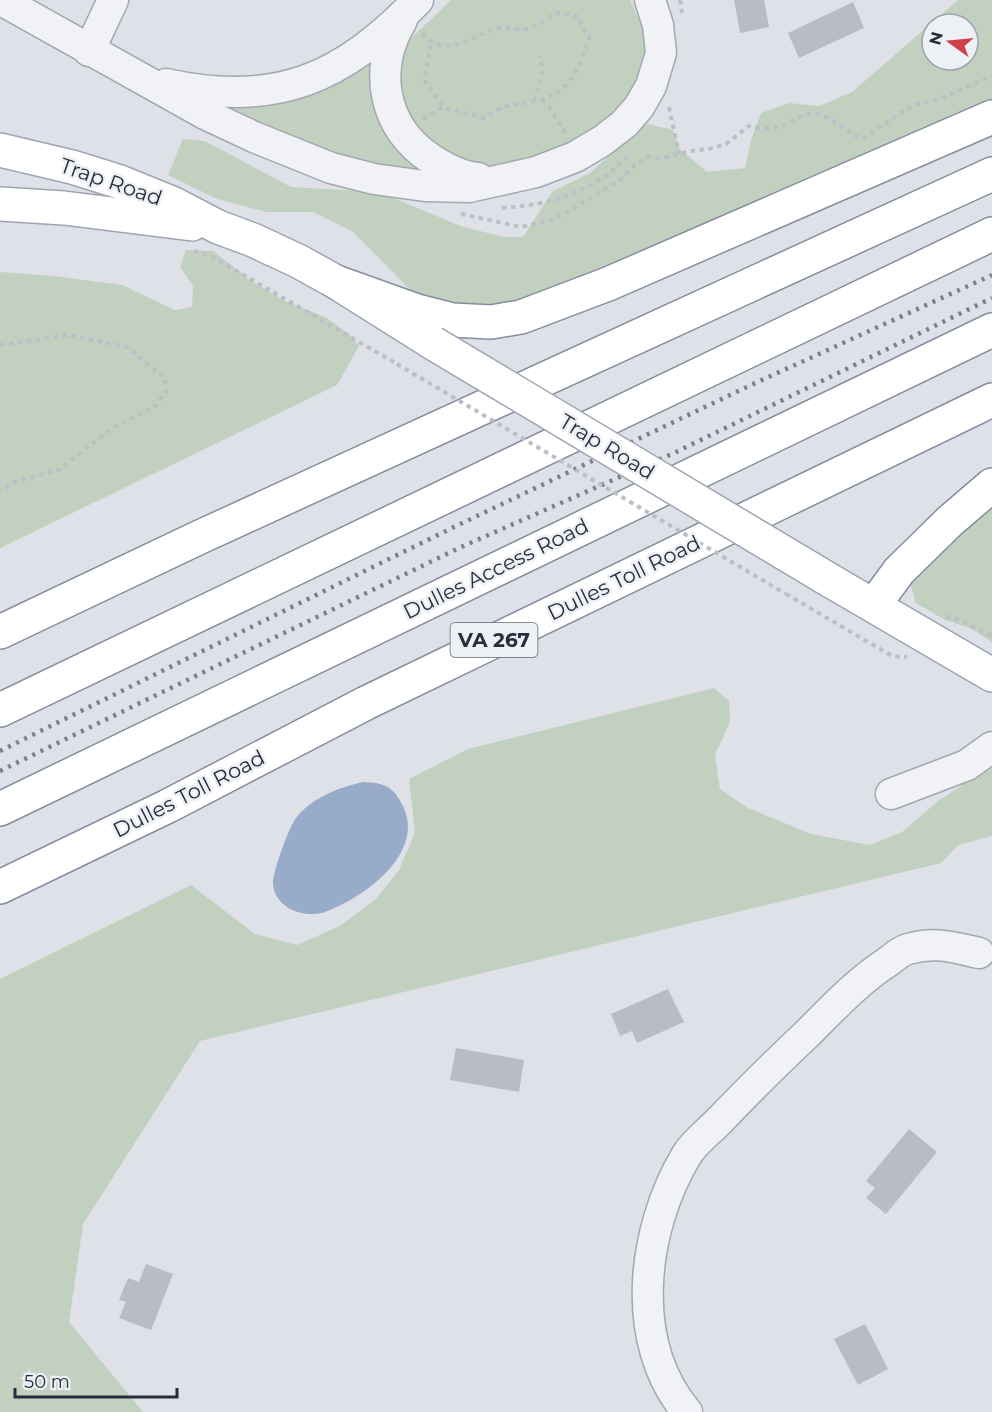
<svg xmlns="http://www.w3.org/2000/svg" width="992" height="1412" viewBox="0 0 992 1412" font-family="Montserrat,sans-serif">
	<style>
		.green { fill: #c2d1bf; fill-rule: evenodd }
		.water { fill: #98abc8 }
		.building { fill: #b8bcc7 }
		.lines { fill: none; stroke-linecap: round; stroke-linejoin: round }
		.minor-casing { stroke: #a3a7b1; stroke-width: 33 }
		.major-casing { stroke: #9da4b3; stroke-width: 36 }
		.highway-casing { stroke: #858d9e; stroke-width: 36 }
		.path { stroke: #bcbfc6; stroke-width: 4; stroke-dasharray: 4.5 4.5; stroke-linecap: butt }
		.minor { stroke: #f0f2f6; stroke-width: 30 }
		.major { stroke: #fff; stroke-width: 33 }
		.highway { stroke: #fff; stroke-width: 33 }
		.rail { stroke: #777f91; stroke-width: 4.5; stroke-dasharray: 3 6; stroke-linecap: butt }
		.major-bridge-casing { stroke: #9da4b3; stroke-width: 36; stroke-linecap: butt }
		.path-bridge { stroke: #bcbfc6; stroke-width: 4; stroke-dasharray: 4.5 4.5; stroke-linecap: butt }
		.major-bridge { stroke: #fff; stroke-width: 33 }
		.labels { text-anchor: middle; stroke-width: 5; stroke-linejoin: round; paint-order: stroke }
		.shield { fill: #edf0f5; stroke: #626875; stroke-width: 1.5 }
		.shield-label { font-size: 20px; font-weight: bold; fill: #272d3e }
		.street-label { font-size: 21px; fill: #272d3e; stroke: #edf0f5 }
	</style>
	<rect width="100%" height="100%" fill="#dee1e7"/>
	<!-- green -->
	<g class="green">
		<path d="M451 0H630L643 28 648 55 644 74 616 115 584 139 505 168 480 167 443 155 406 119 398 88 402 54 408 41Z"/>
		<path d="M958 0H992V102L508 308 422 302 353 232 313 212H267L217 199 168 175 183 139 205 141 291 187 379 192 463 227 505 237H523L553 191 590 173 644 123 673 130 680 149 707 172 745 168 751 140 761 113 789 103 819 106 852 92ZM932 24H968V60H932Z"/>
		<path d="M379 54 440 178 364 166 217 106C243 105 271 106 297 99 328 90 354 74 379 54Z"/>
		<path d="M186 250 213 251 253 282 285 301 327 318 349 334 359 346 337 385 0 548V272L53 276 122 285 175 310 192 307 193 286 180 267Z"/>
		<path d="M992 503V642L972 629 943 619 916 603 909 580Z"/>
		<path d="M714 688 729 701 730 722 715 755 720 789 748 808 811 834 870 845 902 832 937 802 992 765V836L958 845 941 863 200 1041 83 1224 69 1322 143 1412H0V979L191 885 255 934 297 945 340 926 376 899 399 870 415 832 409 779 468 749Z"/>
	</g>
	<!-- water -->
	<path class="water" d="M363 782C385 783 393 786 403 806 426 854 363 898 325 912 304 919 274 908 273 883 273 871 289 827 296 818 311 798 340 787 363 782Z"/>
	<!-- building -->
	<g class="building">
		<path d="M734 0H764L769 27 740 33Z"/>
		<path d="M853 2 864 28 799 58 788 33Z"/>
		<path d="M668 989 684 1022 637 1043 632 1031 620 1036 611 1014Z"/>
		<path d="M456 1048 524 1060 519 1092 450 1080Z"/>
		<path d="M909 1129 937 1152 886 1214 866 1198 875 1188 866 1181Z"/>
		<path d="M146 1264 173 1274 151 1330 119 1318 126 1302 119 1300 128 1278 139 1282Z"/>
		<path d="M865 1324 888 1369 858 1385 834 1339Z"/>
	</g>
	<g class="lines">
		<!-- minor casing -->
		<g class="minor-casing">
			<g id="minor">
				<path d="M1 0 205 114 254 137 331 168 374 179 425 186 469 187 536 172 575 157 602 141 624 124 639 107 651 86 661 53 658 25 650 0"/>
				<path d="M402 20C372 70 383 127 431 159 445 168 462 177 478 178"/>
				<path d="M89 51 113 0"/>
				<path d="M166 84C276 108 342 79 418 0"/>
				<path d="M891 794 967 765 992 747"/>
				<path d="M687 1412C628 1342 642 1230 686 1156 694 1142 710 1131 721 1119 749 1090 778 1061 808 1033 834 1007 858 981 889 961 895 956 901 951 908 949 936 941 952 947 979 953"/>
			</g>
		</g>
		<!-- major casing -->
		<g class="major-casing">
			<g id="major">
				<path d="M0 150 72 167 120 182 174 204 218 227 253 240 298 261 336 282 433 343"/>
				<path d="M0 204 64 208 192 224"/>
				<path d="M831 581 992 675"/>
			</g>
		</g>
		<!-- highway casing -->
		<g class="highway-casing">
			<g id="highway">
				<path d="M336 282 417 311 452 320 491 322 521 317 608 284 992 117"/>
				<path d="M874 605 899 571 950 521 992 485"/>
				<path d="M0 632 200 537 992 174"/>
				<path d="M0 710 992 234"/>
				<path d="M0 809 992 330"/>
				<path d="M0 887 168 806 366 703 992 400"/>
			</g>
		</g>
		<!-- path -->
		<g class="path">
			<path d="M680 0 682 13"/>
			<path d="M422 34C449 60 471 35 500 28 511 26 518 33 532 27 554 18 552 7 579 17L581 25 589 37C582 64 570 93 540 100 517 106 504 103 484 118L443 107 424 80 431 43"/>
			<path d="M542 100 548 105 566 134"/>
			<path d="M534 101 543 71 540 56"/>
			<path d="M669 107 679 154"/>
			<path d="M423 119 443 107"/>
			<path d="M502 208C549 205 594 193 627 156"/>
			<path d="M461 214 521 227 555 219 620 180 634 166 648 157 662 158 691 151 709 149 726 144 749 126C759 128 772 130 781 126 795 120 805 110 821 115 836 120 847 133 862 139L913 105 939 99 992 76"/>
			<path d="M194 251 211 256 397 364"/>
			<path d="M0 345 70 335 127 347 165 378 166 392 154 407 112 428 59 470 17 481 0 490"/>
			<path d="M786 594 892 656 907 657"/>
			<path d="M946 617H953L992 636"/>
		</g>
		<!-- minor -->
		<use href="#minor" class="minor"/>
		<!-- major -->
		<use href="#major" class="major"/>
		<!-- highway -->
		<use href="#highway" class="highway"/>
		<!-- rail -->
		<g class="rail">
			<path d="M0 751 454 527 751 385 992 275"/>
			<path d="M0 771 459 548 674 453 992 298"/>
		</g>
		<!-- major-bridge casing -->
		<g class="major-bridge-casing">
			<path id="major-bridge" d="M433 343 831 581"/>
		</g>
		<!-- path-bridge -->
		<path class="path-bridge" d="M397 364 786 594"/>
		<!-- major-bridge -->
		<use href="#major-bridge" class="major-bridge"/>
	</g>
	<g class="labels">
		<!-- shield labels -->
		<rect class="shield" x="450.5" y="623" width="87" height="34" rx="4.5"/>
		<g class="shield-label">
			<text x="494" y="647">VA 267</text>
		</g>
		<!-- street labels -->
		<g class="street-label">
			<text transform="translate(111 182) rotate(19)" y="7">Trap Road</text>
			<text transform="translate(607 447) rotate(31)" y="7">Trap Road</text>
			<text transform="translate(496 569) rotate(-26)" y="7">Dulles Access Road</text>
			<text transform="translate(624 578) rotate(-26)" y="7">Dulles Toll Road</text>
			<text transform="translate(189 794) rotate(-27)" y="7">Dulles Toll Road</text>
		</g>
	</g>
	<!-- north arrow -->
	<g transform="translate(950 42) rotate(285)"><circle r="28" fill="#edf0f5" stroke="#9ea2ac" stroke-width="1.5"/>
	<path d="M0-4.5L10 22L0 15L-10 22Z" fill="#ce414a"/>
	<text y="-9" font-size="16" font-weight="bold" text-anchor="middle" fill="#272d3e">N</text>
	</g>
	<!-- scale -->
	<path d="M15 1388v9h162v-9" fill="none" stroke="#272d3e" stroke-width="3"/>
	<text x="24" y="1388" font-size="18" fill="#272d3e" stroke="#edf0f5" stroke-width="4.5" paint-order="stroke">50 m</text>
</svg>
